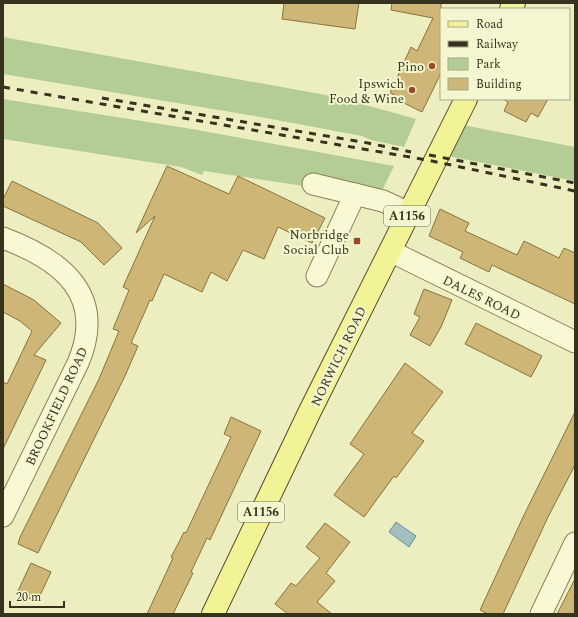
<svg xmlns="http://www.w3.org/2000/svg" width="578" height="617" viewBox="0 0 578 617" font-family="Spectral,serif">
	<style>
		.green { fill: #b4cd94 }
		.water { fill: #a3c0c1; stroke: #6a8c8f }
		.building { fill: #cdb676; stroke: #87733e }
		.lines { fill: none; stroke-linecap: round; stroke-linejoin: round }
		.minor-casing { stroke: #888158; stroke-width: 23 }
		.major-casing { stroke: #554d2d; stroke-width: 24 }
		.minor { stroke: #f8f9d4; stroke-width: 21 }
		.major { stroke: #f2f397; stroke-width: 22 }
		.rail { stroke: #37321d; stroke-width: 3; stroke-dasharray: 7 7; stroke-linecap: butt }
		.poi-dot { fill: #984b27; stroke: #f4f6d0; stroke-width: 1.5 }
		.labels { text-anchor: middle; stroke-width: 4; stroke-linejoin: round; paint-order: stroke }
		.shield { fill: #f4f6d0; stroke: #706d53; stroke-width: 1 }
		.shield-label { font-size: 12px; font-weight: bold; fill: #37321d }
		.poi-label { font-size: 13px; fill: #37321d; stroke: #f4f6d0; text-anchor: end }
		.street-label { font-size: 13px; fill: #37321d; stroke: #f4f6d0 }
	</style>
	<rect width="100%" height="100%" fill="#edeec0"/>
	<!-- green -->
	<g class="green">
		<path d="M3 37 337 97 416 119 404 147 371 140 362 136 266 118 3 74Z"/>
		<path d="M3 99 192 129 394 166 380 195 376 197 204 171 202 175 181 167 3 139Z"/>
		<path d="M463 125 575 147V181L448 156Z"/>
	</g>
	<!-- water -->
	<path class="water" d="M396 522 416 536 409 547 389 532Z"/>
	<!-- building -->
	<g class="building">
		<path d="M284 3H359L355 29 282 19Z"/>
		<path d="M392 3H441V73L422 112 402 102 403 99 390 93 411 47 417 51 433 18 391 10Z"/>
		<path d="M503 99H548L538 117 531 113 526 122 504 111 508 102Z"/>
		<path d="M167 166 229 194 238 176 325 218 312 243 278 227 264 259 243 250 227 281 211 272 202 292 164 274 152 301 150 300 131 343 138 346 125 376 38 553 18 544 20 537 99 379 119 331 113 329 129 290 123 287 155 216 136 233Z"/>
		<path d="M12 181 98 223 122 248 104 265 81 242 3 206V199Z"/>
		<path d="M440 209 469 223 465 231 517 255 524 241 559 258 564 248 575 253V304L492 265 489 272 460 258 463 252 429 236Z"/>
		<path d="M3 284 34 300 61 323 34 355 46 360 3 449V382L7 384 32 331 20 321 3 312Z"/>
		<path d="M424 289 452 300 441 327 430 346 410 335 420 317 414 314Z"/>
		<path d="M476 323 542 356 531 377 465 344Z"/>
		<path d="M405 363 443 392 412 433 424 441 396 478 394 476 364 517 334 495 364 454 350 444Z"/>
		<path d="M575 412V465L548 517 503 614H488L480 610 524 515Z"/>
		<path d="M231 417 261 431 210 540 207 538 191 572 193 573 173 614H147L173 558 171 557 178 544 184 532 186 533 231 437 224 434Z"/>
		<path d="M325 523 350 542 326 573 335 581 317 602 332 614H288L275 604 291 583 296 586 320 558 306 547Z"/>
		<path d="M31 563 51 572 37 602 17 593Z"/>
		<path d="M575 579V614H557Z"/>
	</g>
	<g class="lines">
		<!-- minor casing -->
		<g class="minor-casing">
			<g id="minor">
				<path d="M313 184 383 201 409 213"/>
				<path d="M3 238C62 260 107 295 78 363L3 516"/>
				<path d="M390 251 575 342"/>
				<path d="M317 276 355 194"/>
				<path d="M541 614 575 543"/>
			</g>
		</g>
		<!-- major casing -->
		<g class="major-casing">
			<g id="major">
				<path d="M511 9 514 3"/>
				<path d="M213 614 310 411 466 99"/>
			</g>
		</g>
		<!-- minor -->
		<use href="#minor" class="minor"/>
		<!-- major -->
		<use href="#major" class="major"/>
		<!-- rail -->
		<g class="rail">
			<path d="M3 87 427 160 575 191"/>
			<path d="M102 98 368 143 411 152"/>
			<path d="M429 155 575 183"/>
		</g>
	</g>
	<!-- markers -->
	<g class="poi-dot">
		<circle cx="432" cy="66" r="4"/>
		<circle cx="412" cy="90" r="4"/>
		<rect x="353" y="237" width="8" height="8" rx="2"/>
	</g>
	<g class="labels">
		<!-- shield labels -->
		<g class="shield">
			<rect x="384" y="206" width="46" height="20" rx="3"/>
			<rect x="238" y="502" width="46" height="20" rx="3"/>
		</g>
		<g class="shield-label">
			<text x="407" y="220">A1156</text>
			<text x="261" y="516">A1156</text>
		</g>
		<!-- poi labels -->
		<g class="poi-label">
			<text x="424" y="71">Pino</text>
			<text x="404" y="88">Ipswich<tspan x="404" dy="15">Food &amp; Wine</tspan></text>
			<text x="349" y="239">Norbridge<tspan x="349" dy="15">Social Club</tspan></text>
		</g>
		<!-- street labels -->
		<g class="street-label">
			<text transform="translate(482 297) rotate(26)" y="5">DALES ROAD</text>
			<text transform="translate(338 356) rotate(-64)" y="5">NORWICH ROAD</text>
			<text transform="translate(56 406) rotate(-65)" y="5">BROOKFIELD ROAD</text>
		</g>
	</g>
	<!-- border -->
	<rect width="578" height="617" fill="none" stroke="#37321d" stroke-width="8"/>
	<!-- legend -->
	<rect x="440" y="8" width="130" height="92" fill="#f4f6d0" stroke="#a8a888"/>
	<rect x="448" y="21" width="20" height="6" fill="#f2f397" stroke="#a8a888"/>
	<text x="476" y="28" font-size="12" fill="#37321d">Road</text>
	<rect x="448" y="41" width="20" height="6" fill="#37321d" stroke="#a8a888"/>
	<text x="476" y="48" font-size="12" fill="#37321d">Railway</text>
	<rect x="448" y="58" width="20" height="12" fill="#b4cd94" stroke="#a8a888"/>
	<text x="476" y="68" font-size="12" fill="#37321d">Park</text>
	<rect x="448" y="78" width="20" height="12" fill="#cdb676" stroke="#a8a888"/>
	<text x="476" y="88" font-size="12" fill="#37321d">Building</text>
	<!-- scale -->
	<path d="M10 601v6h54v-6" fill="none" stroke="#37321d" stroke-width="2"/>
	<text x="16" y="601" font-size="12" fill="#37321d" stroke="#f4f6d0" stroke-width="3" paint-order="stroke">20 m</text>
</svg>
